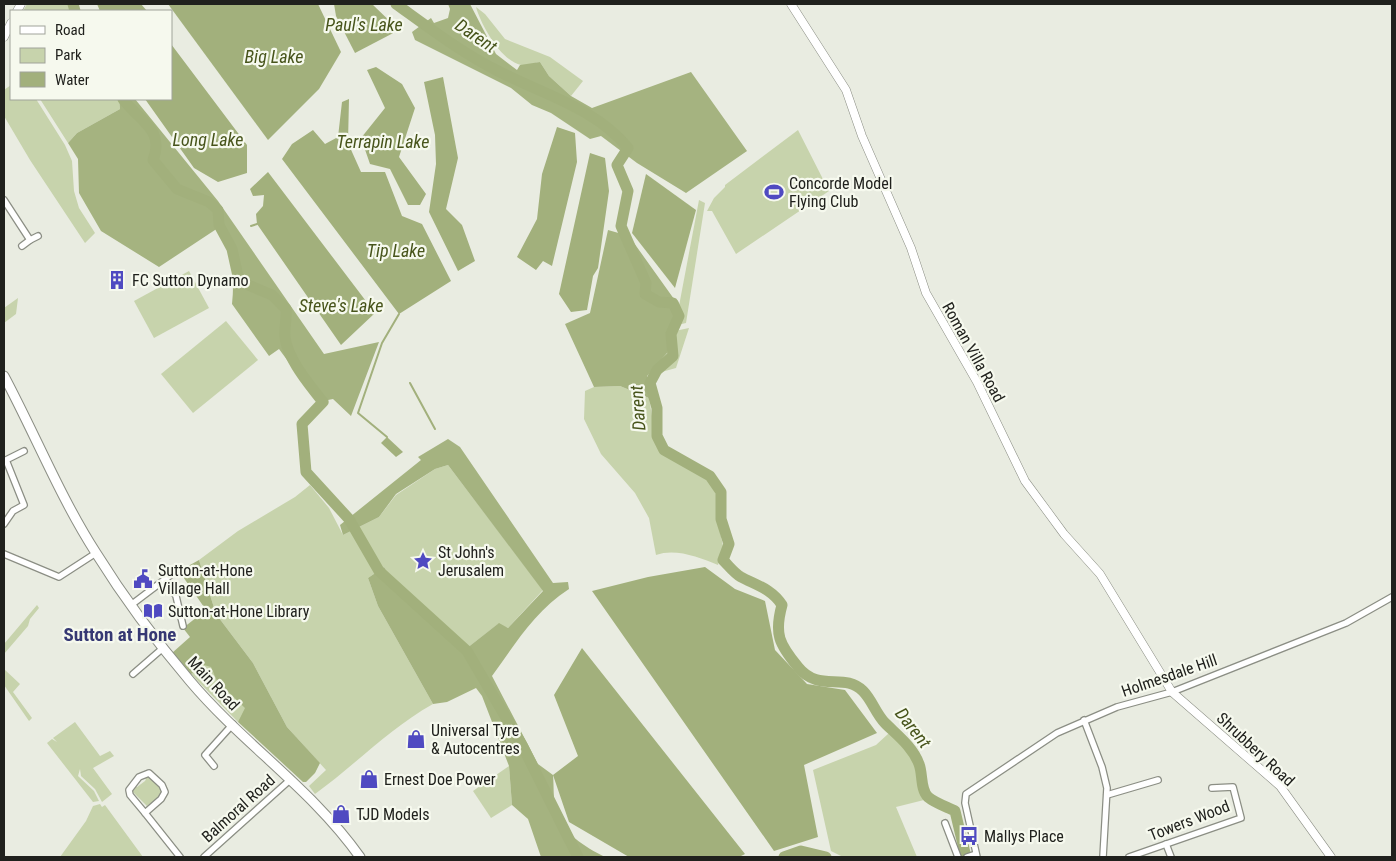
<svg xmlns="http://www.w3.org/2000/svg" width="1396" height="861" viewBox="0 0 1396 861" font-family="'Roboto Condensed',sans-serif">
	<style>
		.green { fill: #c7d3ac }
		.forest { fill: #a5b380 }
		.water { fill: #a2b07c }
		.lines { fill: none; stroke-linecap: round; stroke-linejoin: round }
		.stream { stroke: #a2b07c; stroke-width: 2 }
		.river { stroke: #a2b07c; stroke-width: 11 }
		.street-casing { stroke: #8b8e84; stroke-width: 8 }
		.secondary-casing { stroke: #8b8e84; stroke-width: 9 }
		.primary-casing { stroke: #8b8e84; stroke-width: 11 }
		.street { stroke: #fff; stroke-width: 5.5 }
		.secondary { stroke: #fff; stroke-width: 8 }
		.primary { stroke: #fff; stroke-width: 9 }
		.labels { text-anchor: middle; stroke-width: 4.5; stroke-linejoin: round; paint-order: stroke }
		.poi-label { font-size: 16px; fill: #20211d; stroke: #f6f9ee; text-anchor: start }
		.street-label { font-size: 16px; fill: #20211d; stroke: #f6f9ee }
		.water-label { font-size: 18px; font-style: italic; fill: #47541b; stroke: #f6f9ee }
		.quarter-label { font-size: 19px; font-weight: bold; fill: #363873; stroke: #f6f9ee }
	</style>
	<rect width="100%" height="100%" fill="#e9ece1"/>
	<!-- green -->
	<g class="green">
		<path d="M27 4H70L73 11H23Z"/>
		<path d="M476 7 485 14 505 39 550 57 583 81 571 96 549 76 540 62C535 63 526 66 521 65 501 61 481 25 476 7Z"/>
		<path d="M11 85V99H36L65 145 72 161 74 191 79 208 95 233 85 243 30 160 4 116V90Z"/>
		<path d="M40 99H119L120 109 77 133 68 143Z"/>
		<path d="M798 130 829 191 736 254 712 211H707L714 198 725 187V185Z"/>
		<path d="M699 200 705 203 686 323 673 326 679 306Z"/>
		<path d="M189 271 209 308 154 338 134 301Z"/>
		<path d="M18 298 16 314 4 323V308Z"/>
		<path d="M226 321 258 360 193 413 161 374Z"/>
		<path d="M689 328 676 368 647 376 667 353 670 332Z"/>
		<path d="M620 386 649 398 656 440 668 456 709 479 717 496V516L723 546 718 565C699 557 675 548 656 555L649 518 635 493 601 454 584 419 585 391 594 387Z"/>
		<path d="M448 465 543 590 508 628 498 624 462 652 423 610 397 589 384 567 368 578 378 606 433 704C390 728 355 765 315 794L309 786 326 770 287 727 253 663 216 614 199 560 238 531 295 497 310 485 329 508 343 535 379 517 396 495 435 469Z"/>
		<path d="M37 605 39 608 30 619 28 626 4 654V644Z"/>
		<path d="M206 657 252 710 238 722 191 674Z"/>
		<path d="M4 669 20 684 13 692 32 718 29 721 4 685Z"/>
		<path d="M75 722 100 756 110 751 114 756 93 768 112 794 102 802 95 789 81 776 80 769 78 776 94 791 99 801 93 802 47 743 52 739 57 742 53 738Z"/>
		<path d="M888 734H894L917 764 921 785 928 799 896 807 917 857H843L831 851 813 770 876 745Z"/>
		<path d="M509 766 512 805 491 818 473 791Z"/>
		<path d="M147 776 159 785 162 791 159 797 147 806 132 791 133 785 137 787 145 781 146 779 142 778Z"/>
		<path d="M100 804 102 807 105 805 143 857H60L86 821 93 806Z"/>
	</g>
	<!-- forest -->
	<g class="forest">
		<path d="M448 4H470L496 54 517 70 520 65 540 62 549 76 571 96 592 108 691 72 747 151 686 193 637 163 601 136 590 139 551 113 532 105 511 88 415 40 412 32 431 18 434 23 448 18 450 9Z"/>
		<path d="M119 99H135L218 201 324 354 379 342 351 416 333 399 318 402 279 349 269 356 232 304C235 276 232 253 218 228L159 267 101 231 79 193 78 159 68 143 77 133 120 109Z"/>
		<path d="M608 230 629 236 679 306 670 332 667 353 647 376 649 398 620 386 594 387 565 324 590 313Z"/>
		<path d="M448 439 460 447 553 583 568 582 569 589C534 612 516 643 492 676L538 764 553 775C554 786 553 799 556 810 562 833 585 847 605 857H541L528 819 512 805 509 766 482 696 476 688 447 702 433 704 378 606 368 578 384 567 397 589 423 610 462 652 499 623 508 628 543 591 448 465 435 469 396 494 379 517 343 535 340 525 421 460 418 457Z"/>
		<path d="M199 560 216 614 253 663 287 727 320 763 315 773 306 782H303L238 722 245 708 217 681 211 667 204 665 191 674 172 653 190 637 183 628 206 610 179 571Z"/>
	</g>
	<!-- water -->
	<g class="water">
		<path d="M97 4H141L147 11H100Z"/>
		<path d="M168 4H318L341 52 319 89 268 140Z"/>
		<path d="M334 4H372L399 30 355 53 336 16Z"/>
		<path d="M171 44 247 145V173L218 182 194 168 145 99H171Z"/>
		<path d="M376 67 402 84 415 108 399 157 426 194 420 205H408L390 169 370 164 361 138 385 108 367 70Z"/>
		<path d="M443 77 458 158 446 209 462 225 475 261 458 271 429 212 436 164 435 135 424 82Z"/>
		<path d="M349 99 348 143 361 172H385L402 216 422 224 451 281 399 314 282 159 292 144 313 130 325 144 338 137 342 102Z"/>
		<path d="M557 127 575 133 577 162 552 266 543 261 536 270 517 257 537 219 542 174Z"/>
		<path d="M590 153 605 158 609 191 598 268 593 276 587 310 571 312 559 294Z"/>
		<path d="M268 172 375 313 341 345 257 224 256 214 263 206 264 195 253 196 250 189Z"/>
		<path d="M646 174 696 210 675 288 632 233Z"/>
		<path d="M387 437 403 452 396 457 381 443Z"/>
		<path d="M705 567 735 589 765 601 775 650 807 684 845 690 877 733 804 765 818 837 774 851 592 591 648 577Z"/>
		<path d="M582 648 745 854 739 857H629L569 822 553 775 578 756 554 695Z"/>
	</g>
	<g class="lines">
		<!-- stream -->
		<g class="stream">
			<path d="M251 226 257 224"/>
			<path d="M410 383 435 429"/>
			<path d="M387 437 358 413 382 343 399 314"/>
		</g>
		<!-- river -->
		<g class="river">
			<path d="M73 4 75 11"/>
			<path d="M396 4C428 27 462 53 498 71 542 94 596 108 628 148L617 165 628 191 621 226 646 283 645 294 659 302 673 303 679 316 671 334 673 356 657 370 650 383 657 408V436L664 450 710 476 721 492V519L729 544 723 560C729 566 734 573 741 577 756 585 772 589 782 605 774 634 779 644 798 667 819 693 844 672 863 691 872 700 876 714 885 723 897 735 913 747 919 764 923 774 920 789 928 797 935 803 947 807 955 811L966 857"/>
			<path d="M123 99C139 121 165 129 153 160L177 189 209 202 218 210 219 225 232 249 238 276 248 285 272 295 286 309C287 319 284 327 285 337 287 358 310 386 323 402L302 424 306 472 349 519 379 571 467 651 522 745 578 857"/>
			<path d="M784 857 801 851 826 857"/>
		</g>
		<!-- street casing -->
		<g class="street-casing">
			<g id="street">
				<path d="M4 200 30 240 38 236"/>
				<path d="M22 246 30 240"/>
				<path d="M4 524 13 511 24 505 6 460 24 451"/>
				<path d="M4 554 59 577 96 553"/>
				<path d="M165 579 176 596 183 626"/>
				<path d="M131 605 172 574"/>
				<path d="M133 674 163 648"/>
				<path d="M1084 720 1102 767 1107 788 1103 857"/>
				<path d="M214 766 205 755 233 724"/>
				<path d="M149 773 162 785 165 792 161 799 145 813 130 795 129 790 139 777Z"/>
				<path d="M1107 795 1158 780"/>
				<path d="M145 813 180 857"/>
				<path d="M945 823 958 857"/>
				<path d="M1166 844 1171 857"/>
				<path d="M204 857 291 779"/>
				<path d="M967 857 976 854"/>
				<path d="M977 857 965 803 966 794 1057 733 1117 707 1172 692 1346 623 1392 597"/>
				<path d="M1129 857 1241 818 1233 787 1212 788"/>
			</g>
		</g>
		<!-- secondary casing -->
		<g class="secondary-casing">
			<g id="secondary">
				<path d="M791 4 846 90 862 136 911 248 926 293 977 382 1025 481 1064 534 1100 574 1172 692 1280 786 1331 857"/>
				<path d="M17 11 21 4"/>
				<path d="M4 37 11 23"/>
			</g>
		</g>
		<!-- primary casing -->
		<g class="primary-casing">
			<path id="primary" d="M4 376C35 434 60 497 96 553 124 598 156 641 190 681 243 744 312 789 360 857"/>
		</g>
		<!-- street -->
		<use href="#street" class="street"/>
		<!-- secondary -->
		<use href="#secondary" class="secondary"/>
		<!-- primary -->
		<use href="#primary" class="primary"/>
	</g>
	<!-- icons -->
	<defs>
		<g id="stadium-bare" transform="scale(1.5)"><path d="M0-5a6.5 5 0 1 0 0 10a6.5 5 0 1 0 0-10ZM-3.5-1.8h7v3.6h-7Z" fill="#4f4ac1" stroke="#f6f9ee" stroke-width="2.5" paint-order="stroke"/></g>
		<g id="building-bare" transform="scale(1.5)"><path d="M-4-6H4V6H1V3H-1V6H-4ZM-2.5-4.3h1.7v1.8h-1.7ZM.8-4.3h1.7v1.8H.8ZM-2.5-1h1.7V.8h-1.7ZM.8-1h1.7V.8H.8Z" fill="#4f4ac1" stroke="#f6f9ee" stroke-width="2.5" paint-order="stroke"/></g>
		<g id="sight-bare" transform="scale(1.5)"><path d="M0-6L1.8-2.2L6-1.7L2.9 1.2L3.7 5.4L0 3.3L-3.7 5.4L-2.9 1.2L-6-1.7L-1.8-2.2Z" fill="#4f4ac1" stroke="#f6f9ee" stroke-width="2.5" paint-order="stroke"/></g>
		<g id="civic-bare" transform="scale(1.5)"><path d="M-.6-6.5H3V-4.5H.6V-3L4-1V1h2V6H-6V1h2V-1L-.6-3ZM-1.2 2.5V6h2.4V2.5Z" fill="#4f4ac1" stroke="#f6f9ee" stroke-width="2.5" paint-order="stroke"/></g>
		<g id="library-bare" transform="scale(1.5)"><path d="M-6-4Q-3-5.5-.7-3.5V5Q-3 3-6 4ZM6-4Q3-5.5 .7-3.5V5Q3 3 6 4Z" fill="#4f4ac1" stroke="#f6f9ee" stroke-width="2.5" paint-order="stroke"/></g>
		<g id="shop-bare" transform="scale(1.5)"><path d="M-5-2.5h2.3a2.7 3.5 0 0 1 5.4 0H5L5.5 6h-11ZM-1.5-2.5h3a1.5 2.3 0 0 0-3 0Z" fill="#4f4ac1" stroke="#f6f9ee" stroke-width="2.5" paint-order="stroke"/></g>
		<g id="bus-bare" transform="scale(1.5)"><path d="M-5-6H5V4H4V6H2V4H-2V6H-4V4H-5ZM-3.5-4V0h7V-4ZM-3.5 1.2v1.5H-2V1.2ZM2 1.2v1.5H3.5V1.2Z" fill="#4f4ac1" stroke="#f6f9ee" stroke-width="2.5" paint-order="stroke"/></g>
	</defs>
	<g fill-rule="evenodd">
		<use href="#stadium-bare" x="774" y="192"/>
		<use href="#building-bare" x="117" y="280"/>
		<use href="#sight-bare" x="423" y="561"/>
		<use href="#civic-bare" x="143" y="579"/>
		<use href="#library-bare" x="153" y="611"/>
		<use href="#shop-bare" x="416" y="739"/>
		<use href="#shop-bare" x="369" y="779"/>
		<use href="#shop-bare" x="341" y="814"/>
		<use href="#bus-bare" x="969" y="836"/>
	</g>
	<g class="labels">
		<!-- poi labels -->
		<g class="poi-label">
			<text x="789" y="189">Concorde Model<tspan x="789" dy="18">Flying Club</tspan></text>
			<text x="132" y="286">FC Sutton Dynamo</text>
			<text x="438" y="558">St John's<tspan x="438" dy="18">Jerusalem</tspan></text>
			<text x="158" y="576">Sutton-at-Hone<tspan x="158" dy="18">Village Hall</tspan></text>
			<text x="168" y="617">Sutton-at-Hone Library</text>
			<text x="431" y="736">Universal Tyre<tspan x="431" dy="18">&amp; Autocentres</tspan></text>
			<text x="384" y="785">Ernest Doe Power</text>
			<text x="356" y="820">TJD Models</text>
			<text x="984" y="842">Mallys Place</text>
		</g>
		<!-- street labels -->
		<g class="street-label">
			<text transform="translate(974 352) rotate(61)" y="6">Roman Villa Road</text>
			<text transform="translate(1169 675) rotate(-19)" y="6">Holmesdale Hill</text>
			<text transform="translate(214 683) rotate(47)" y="6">Main Road</text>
			<text transform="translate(1256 749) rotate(43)" y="6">Shrubbery Road</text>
			<text transform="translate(238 808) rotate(-42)" y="6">Balmoral Road</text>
			<text transform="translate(1189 820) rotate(-21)" y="6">Towers Wood</text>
		</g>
		<!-- water labels -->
		<g class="water-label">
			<text x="364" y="31">Paul's Lake</text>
			<text transform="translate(476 36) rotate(34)" y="6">Darent</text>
			<text x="274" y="63">Big Lake</text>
			<text x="208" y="146">Long Lake</text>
			<text x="383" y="148">Terrapin Lake</text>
			<text x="396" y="257">Tip Lake</text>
			<text x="341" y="312">Steve's Lake</text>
			<text transform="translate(638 408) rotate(-94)" y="6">Darent</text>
			<text transform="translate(913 728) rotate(52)" y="6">Darent</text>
		</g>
		<!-- quarter labels -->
		<g class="quarter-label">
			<text x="120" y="641">Sutton at Hone</text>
		</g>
	</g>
	<!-- border -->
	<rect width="1396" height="861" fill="none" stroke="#20211d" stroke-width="10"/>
	<!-- legend -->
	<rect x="10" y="10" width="162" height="90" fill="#f6f9ee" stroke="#a0a39a"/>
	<rect x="20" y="26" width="25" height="8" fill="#ffffff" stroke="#a0a39a"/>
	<text x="55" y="35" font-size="15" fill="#20211d">Road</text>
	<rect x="20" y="48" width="25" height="15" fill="#c7d3ac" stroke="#a0a39a"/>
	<text x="55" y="60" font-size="15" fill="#20211d">Park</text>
	<rect x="20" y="72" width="25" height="15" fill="#a2b07c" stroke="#a0a39a"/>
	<text x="55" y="85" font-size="15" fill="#20211d">Water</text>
</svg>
